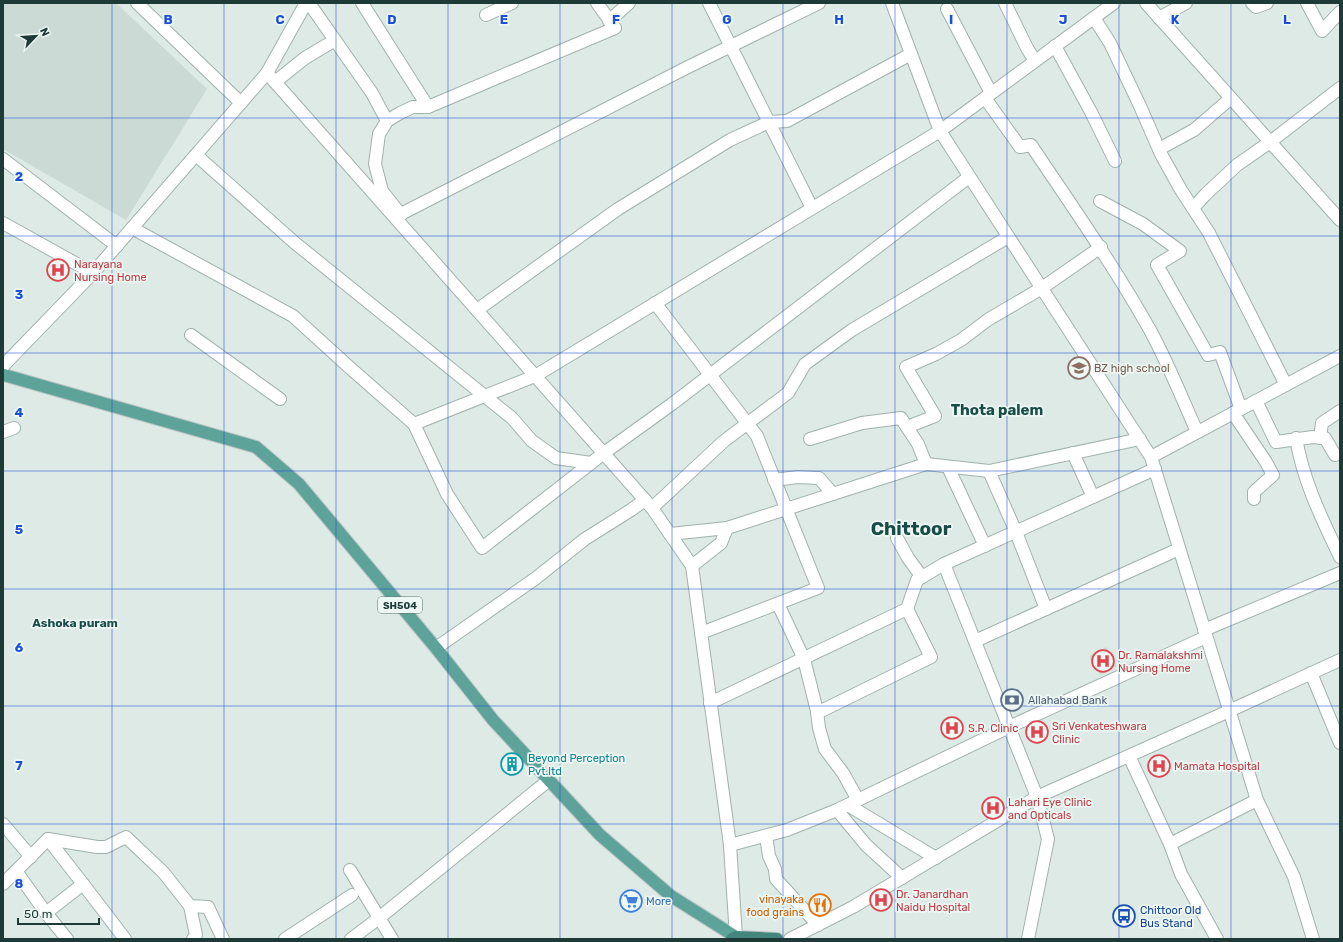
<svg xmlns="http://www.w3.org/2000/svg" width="1343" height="942" viewBox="0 0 1343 942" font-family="Rubik,sans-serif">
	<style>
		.built { fill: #cbdad5 }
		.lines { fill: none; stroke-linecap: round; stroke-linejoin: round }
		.minor-casing { stroke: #a0b2ae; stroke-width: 14 }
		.tertiary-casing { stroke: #a0b2ae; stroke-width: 14 }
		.primary-casing { stroke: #bbc4c3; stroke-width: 14 }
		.trunk-casing { stroke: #bbc4c3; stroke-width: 14 }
		.minor { stroke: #fff; stroke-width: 12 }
		.tertiary { stroke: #fff; stroke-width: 12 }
		.primary { stroke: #5da39a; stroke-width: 12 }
		.trunk { stroke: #42867e; stroke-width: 12 }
		.grid { fill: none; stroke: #1d4ed8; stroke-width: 1; stroke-opacity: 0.55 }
		.labels { text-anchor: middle; stroke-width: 3.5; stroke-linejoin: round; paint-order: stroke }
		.shield { fill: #edf7f3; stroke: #5b736f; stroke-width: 1 }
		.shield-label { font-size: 10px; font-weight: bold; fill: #1d3a36 }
		.health-label { font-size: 11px; fill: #be3a42; stroke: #edf7f3; text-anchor: start }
		.education-label { font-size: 11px; fill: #785e54; stroke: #edf7f3; text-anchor: start }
		.service-label { font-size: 11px; fill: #4e5e75; stroke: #edf7f3; text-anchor: start }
		.culture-label { font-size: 11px; fill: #0d838f; stroke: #edf7f3; text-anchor: start }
		.food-label { font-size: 11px; fill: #c56008; stroke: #edf7f3; text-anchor: end }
		.shop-label { font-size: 11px; fill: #366cbe; stroke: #edf7f3; text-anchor: start }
		.transit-label { font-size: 11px; fill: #164399; stroke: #edf7f3; text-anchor: start }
		.neighbourhood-label { font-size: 12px; font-weight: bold; fill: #184d47; stroke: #edf7f3 }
		.district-label { font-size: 15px; font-weight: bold; fill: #184d47; stroke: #edf7f3 }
		.town-label { font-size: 19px; font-weight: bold; fill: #184d47; stroke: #edf7f3 }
		.grid-label { font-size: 13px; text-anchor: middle; font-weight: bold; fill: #1d4ed8; stroke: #edf7f3; stroke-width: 3.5; stroke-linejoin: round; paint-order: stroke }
	</style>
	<rect width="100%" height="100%" fill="#ddeae6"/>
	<!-- built -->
	<g class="built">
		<path d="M3 3H116L207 89 126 220 3 149Z"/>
		<path d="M1083 357 1090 372 1075 380 1068 365Z"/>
		<path d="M1106 647 1117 666 1100 675 1089 656Z"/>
	</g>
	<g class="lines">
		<!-- minor casing -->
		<g class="minor-casing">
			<g id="minor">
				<path d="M309 3 372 93 387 121"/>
				<path d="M362 3 428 107 615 28 597 3"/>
				<path d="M709 3 812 208"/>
				<path d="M1005 3 1027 48 1035 61"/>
				<path d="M1252 3 1256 7 1267 3"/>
				<path d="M1307 3 1322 31 1340 12"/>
				<path d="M947 9 991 93"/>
				<path d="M486 15 512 3"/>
				<path d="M1094 18 1110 43 1140 106 1161 154 1181 190 1209 233 1286 385"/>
				<path d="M1159 18 1186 3"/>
				<path d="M609 21 629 3"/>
				<path d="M1055 46 1091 112 1115 161"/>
				<path d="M275 82 305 58 335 40"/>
				<path d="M985 98 1020 147 1031 145C1072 206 1114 266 1150 330 1168 363 1182 398 1197 432"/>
				<path d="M1159 149 1194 130 1231 98"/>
				<path d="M196 155 295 243 512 418 532 441 556 458 591 463"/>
				<path d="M3 159 117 246"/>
				<path d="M1100 201 1143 224 1180 251 1157 265 1208 355 1220 352 1241 409"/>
				<path d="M1193 208 1205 195 1237 165 1270 142 1340 88"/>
				<path d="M401 215 382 191 375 164 379 134 387 121 400 113 413 107H428"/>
				<path d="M395 217 688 67 819 3"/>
				<path d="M3 223 93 273"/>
				<path d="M132 228 293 316 349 367 414 424 447 494 482 548 604 453 672 404 969 177"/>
				<path d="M655 303 757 436 818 588 701 633"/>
				<path d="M477 310 618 209 730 140 769 122 787 121 911 54"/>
				<path d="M191 335 280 399"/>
				<path d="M1256 401 1276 442 1313 437 1325 438 1335 455"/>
				<path d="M1233 413 1266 462 1273 475 1254 492V499"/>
				<path d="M907 427 935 416 906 367 936 354 961 340 989 319 1042 288 1101 247"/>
				<path d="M3 432 14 428"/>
				<path d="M1296 438C1303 481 1322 519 1340 557"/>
				<path d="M1320 438 1322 423 1340 411"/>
				<path d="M810 439 862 423 901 418 918 444 926 464"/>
				<path d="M1073 453 1093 497"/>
				<path d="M948 467 985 546"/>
				<path d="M989 471 1016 532 1046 609"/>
				<path d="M774 480 798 477 819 478 833 494"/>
				<path d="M652 508 724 441 788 393 805 364 852 330 1008 237"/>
				<path d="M670 534 727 528 926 464 989 471 1140 439"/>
				<path d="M897 538 908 558 922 577"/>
				<path d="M692 566 721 543 727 528"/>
				<path d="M778 604 804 659 817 711 819 728 825 749 843 773 858 800"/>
				<path d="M1204 630 1340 573"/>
				<path d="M975 641 1179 549"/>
				<path d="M436 648 536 578 585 539 631 510 645 500"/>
				<path d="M1311 673 1340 743"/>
				<path d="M710 703 907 609 917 580 944 564"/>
				<path d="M817 713 931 657 907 609"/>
				<path d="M848 805 936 858"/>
				<path d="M837 810 866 845 902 878"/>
				<path d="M3 824 31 857"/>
				<path d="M766 836 769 856 775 869 776 879 818 925"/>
				<path d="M48 839 83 884"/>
				<path d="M730 845 787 830 837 810 1009 727 1206 637"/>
				<path d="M350 870 392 939"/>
				<path d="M16 871 46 913 83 884 125 939"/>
				<path d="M3 884 48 839 97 847H106L126 837 163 872 190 906 208 907 223 939"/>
				<path d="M190 906 196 935 193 939"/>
				<path d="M46 913 67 939"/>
				<path d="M285 939 352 895"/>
				<path d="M351 939 379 918 549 780"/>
				<path d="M1028 939 1048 839 1037 797 944 564 1155 469"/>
			</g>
		</g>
		<!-- tertiary casing -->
		<g class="tertiary-casing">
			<g id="tertiary">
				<path d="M137 3 241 103"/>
				<path d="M892 3 940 131 1151 457 1257 800 1294 877 1313 939"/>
				<path d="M1146 3 1340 220"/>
				<path d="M267 73 652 508 692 566 730 845 736 937"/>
				<path d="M3 366 93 273 267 73 306 3"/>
				<path d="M414 424 535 376 940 131 1114 3"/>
				<path d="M1151 457 1340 356"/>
				<path d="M1129 756 1170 844 1257 800"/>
				<path d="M1170 844 1181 874 1217 939"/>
				<path d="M790 939 853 907 1037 797 1229 711 1340 660"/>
			</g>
		</g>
		<!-- primary casing -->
		<g class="primary-casing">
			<path id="primary" d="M4 375 256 447 299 484 436 648 493 720 600 835 671 896 736 937"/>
		</g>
		<!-- trunk casing -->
		<g class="trunk-casing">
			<path id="trunk" d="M732 939 736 937 777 939"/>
		</g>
		<!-- minor -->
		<use href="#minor" class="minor"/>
		<!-- tertiary -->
		<use href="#tertiary" class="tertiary"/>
		<!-- primary -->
		<use href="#primary" class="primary"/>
		<!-- trunk -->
		<use href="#trunk" class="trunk"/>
	</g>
	<!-- grid -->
	<path class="grid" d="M112 3V939M224 3V939M336 3V939M448 3V939M560 3V939M672 3V939M783 3V939M895 3V939M1007 3V939M1119 3V939M1231 3V939M3 118H1340M3 236H1340M3 353H1340M3 471H1340M3 589H1340M3 706H1340M3 824H1340"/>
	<!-- icons -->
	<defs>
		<g id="hospital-ring" transform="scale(1.15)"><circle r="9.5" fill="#edf7f3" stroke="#e0444e" stroke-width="1.5"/><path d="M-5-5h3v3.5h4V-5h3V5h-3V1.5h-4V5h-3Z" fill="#e0444e"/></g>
		<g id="school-ring" transform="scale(1.15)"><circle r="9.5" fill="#edf7f3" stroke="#8d6e63" stroke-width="1.5"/><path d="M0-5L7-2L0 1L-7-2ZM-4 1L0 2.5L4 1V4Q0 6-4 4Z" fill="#8d6e63"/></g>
		<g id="bank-ring" transform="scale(1.15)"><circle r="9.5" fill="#edf7f3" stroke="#5c6f8a" stroke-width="1.5"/><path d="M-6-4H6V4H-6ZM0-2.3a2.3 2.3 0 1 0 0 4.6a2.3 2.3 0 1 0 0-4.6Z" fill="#5c6f8a"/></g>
		<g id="building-ring" transform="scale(1.15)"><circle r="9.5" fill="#edf7f3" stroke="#0f9aa8" stroke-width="1.5"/><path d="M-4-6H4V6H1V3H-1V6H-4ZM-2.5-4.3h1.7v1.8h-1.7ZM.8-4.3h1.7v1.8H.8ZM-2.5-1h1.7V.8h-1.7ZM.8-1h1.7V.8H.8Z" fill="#0f9aa8"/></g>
		<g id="supermarket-ring" transform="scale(1.15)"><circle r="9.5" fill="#edf7f3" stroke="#3f7fe0" stroke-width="1.5"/><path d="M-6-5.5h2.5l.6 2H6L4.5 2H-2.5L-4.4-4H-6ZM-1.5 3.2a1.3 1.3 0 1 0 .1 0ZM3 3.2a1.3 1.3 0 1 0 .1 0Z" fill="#3f7fe0"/></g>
		<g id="restaurant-ring" transform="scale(1.15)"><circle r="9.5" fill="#edf7f3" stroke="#e8710a" stroke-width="1.5"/><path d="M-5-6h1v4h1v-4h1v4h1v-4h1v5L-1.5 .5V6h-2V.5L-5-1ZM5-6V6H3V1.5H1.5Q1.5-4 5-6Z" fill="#e8710a"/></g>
		<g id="bus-ring" transform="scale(1.15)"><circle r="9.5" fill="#edf7f3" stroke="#1a4fb4" stroke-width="1.5"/><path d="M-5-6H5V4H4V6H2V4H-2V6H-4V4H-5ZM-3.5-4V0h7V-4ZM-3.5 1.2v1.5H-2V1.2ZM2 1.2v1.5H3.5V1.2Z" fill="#1a4fb4"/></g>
	</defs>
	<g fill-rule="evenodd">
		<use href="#hospital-ring" x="58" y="270"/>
		<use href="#school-ring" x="1079" y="368"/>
		<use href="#hospital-ring" x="1103" y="661"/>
		<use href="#bank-ring" x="1012" y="700"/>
		<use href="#hospital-ring" x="952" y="728"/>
		<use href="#hospital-ring" x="1037" y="732"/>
		<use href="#building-ring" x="512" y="764"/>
		<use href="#hospital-ring" x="1159" y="766"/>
		<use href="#hospital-ring" x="993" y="808"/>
		<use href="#hospital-ring" x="881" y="900"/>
		<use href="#supermarket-ring" x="631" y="901"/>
		<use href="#restaurant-ring" x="820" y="905"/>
		<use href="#bus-ring" x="1124" y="916"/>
	</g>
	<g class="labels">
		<!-- shield labels -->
		<rect class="shield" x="378" y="597" width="44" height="16" rx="3"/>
		<g class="shield-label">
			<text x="400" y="609">SH504</text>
		</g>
		<!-- health labels -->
		<g class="health-label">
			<text x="74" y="268">Narayana<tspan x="74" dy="13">Nursing Home</tspan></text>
			<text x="1118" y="659">Dr. Ramalakshmi<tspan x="1118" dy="13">Nursing Home</tspan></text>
			<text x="1052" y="730">Sri Venkateshwara<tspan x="1052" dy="13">Clinic</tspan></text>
			<text x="968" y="732">S.R. Clinic</text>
			<text x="1174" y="770">Mamata Hospital</text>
			<text x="1008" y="806">Lahari Eye Clinic<tspan x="1008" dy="13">and Opticals</tspan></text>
			<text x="896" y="898">Dr. Janardhan<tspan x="896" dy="13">Naidu Hospital</tspan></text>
		</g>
		<!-- education labels -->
		<g class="education-label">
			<text x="1094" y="372">BZ high school</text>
		</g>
		<!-- service labels -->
		<g class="service-label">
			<text x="1028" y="704">Allahabad Bank</text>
		</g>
		<!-- culture labels -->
		<g class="culture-label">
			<text x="528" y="762">Beyond Perception<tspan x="528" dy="13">Pvt.ltd</tspan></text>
		</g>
		<!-- food labels -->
		<g class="food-label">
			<text x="804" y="903">vinayaka<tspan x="804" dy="13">food grains</tspan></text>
		</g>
		<!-- shop labels -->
		<g class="shop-label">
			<text x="646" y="905">More</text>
		</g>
		<!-- transit labels -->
		<g class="transit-label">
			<text x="1140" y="914">Chittoor Old<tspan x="1140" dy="13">Bus Stand</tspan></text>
		</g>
		<!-- neighbourhood labels -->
		<g class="neighbourhood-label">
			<text x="75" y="627">Ashoka puram</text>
		</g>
		<!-- district labels -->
		<g class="district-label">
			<text x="997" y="415">Thota palem</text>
		</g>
		<!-- town labels -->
		<g class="town-label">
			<text x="911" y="535">Chittoor</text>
		</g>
	</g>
	<g class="grid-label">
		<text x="168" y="24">B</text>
		<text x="280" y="24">C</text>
		<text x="392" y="24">D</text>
		<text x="504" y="24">E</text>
		<text x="616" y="24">F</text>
		<text x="727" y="24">G</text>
		<text x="839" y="24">H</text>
		<text x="951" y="24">I</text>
		<text x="1063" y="24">J</text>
		<text x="1175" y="24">K</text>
		<text x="1287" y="24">L</text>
		<text x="19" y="181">2</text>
		<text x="19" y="299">3</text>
		<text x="19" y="417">4</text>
		<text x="19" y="534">5</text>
		<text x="19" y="652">6</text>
		<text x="19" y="770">7</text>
		<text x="19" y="888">8</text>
	</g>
	<!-- border -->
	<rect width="1343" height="942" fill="none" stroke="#1d3a36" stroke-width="8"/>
	<!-- north arrow -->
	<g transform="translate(36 36) rotate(65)" stroke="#edf7f3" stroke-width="3" paint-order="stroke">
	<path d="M0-3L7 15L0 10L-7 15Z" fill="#1d3a36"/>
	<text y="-6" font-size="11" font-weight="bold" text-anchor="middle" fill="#1d3a36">N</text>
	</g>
	<!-- scale -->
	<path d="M18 918v6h81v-6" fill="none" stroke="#1d3a36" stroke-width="2"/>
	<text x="24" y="918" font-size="12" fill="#1d3a36" stroke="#edf7f3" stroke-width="3" paint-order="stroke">50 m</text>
</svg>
